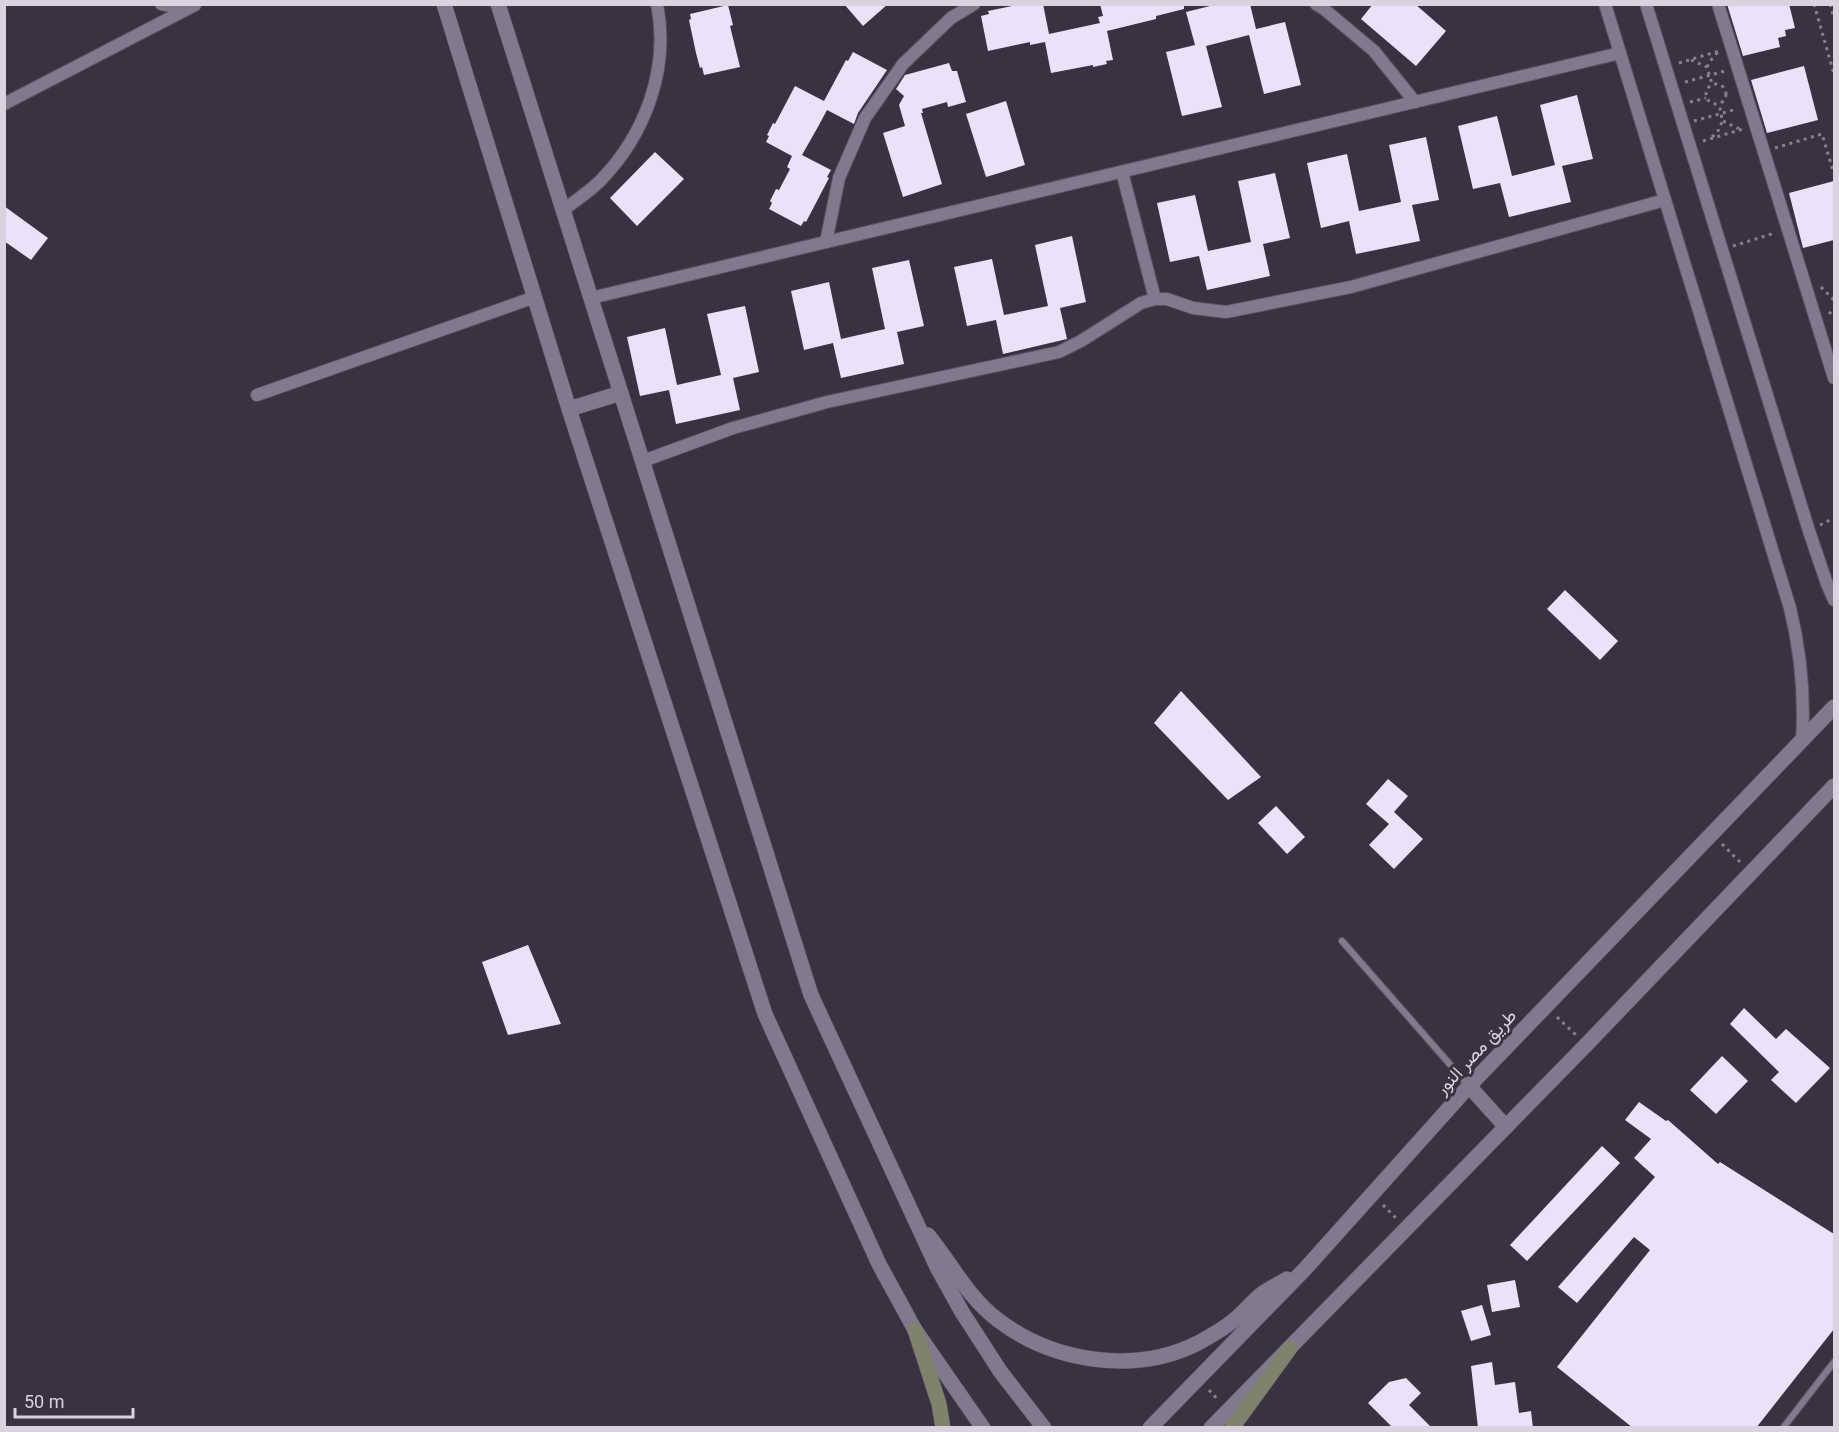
<svg xmlns="http://www.w3.org/2000/svg" width="1839" height="1432" viewBox="0 0 1839 1432" font-family="Roboto,Vazirmatn,sans-serif">
	<style>
		.building { fill: #ebe1f8 }
		.lines { fill: none; stroke-linecap: round; stroke-linejoin: round }
		.service-casing { stroke: #58515f; stroke-width: 8 }
		.minor-casing { stroke: #58515f; stroke-width: 14 }
		.tertiary-casing { stroke: #58515f; stroke-width: 16 }
		.secondary-casing { stroke: #58515f; stroke-width: 16 }
		.path { stroke: #87808e; stroke-width: 3; stroke-dasharray: 3 4.5; stroke-linecap: butt }
		.service { stroke: #81798c; stroke-width: 6 }
		.minor { stroke: #81798c; stroke-width: 12 }
		.tertiary { stroke: #81798c; stroke-width: 15 }
		.secondary { stroke: #7f836d; stroke-width: 15 }
		.labels { text-anchor: middle; stroke-width: 6; stroke-linejoin: round; paint-order: stroke }
		.street-label { font-size: 18px; fill: #d8d3de; stroke: #3a3243 }
	</style>
	<rect width="100%" height="100%" fill="#3a3243"/>
	<!-- building -->
	<g class="building">
		<path d="M844 4H888L863 26Z"/>
		<path d="M1022 4H1043L1049 34 1100 23 1098 17 1103 16 1100 4H1184V9L1156 16V19L1107 31 1113 60 1106 61 1107 64 1093 67V65L1051 73 1045 42 1030 45V42L988 51 981 16 989 14 988 11Z"/>
		<path d="M1218 4H1250L1256 29 1285 22 1301 85 1264 94 1249 35 1206 46 1222 107 1182 116 1166 52 1195 45 1186 12Z"/>
		<path d="M1373 4H1415L1446 31 1416 66 1361 19Z"/>
		<path d="M1727 4H1789L1795 28 1785 30 1786 36 1778 38 1780 47 1743 56Z"/>
		<path d="M728 5 733 25 730 26 740 67 704 75 702 67 700 68 696 53 689 20 691 19 690 14Z"/>
		<path d="M853 52 887 70 858 113 854 124 827 110 819 125 802 155 831 170 827 177 829 178 806 222 804 221 801 226 769 209 772 203 770 201 776 189 779 190 790 169 787 167 792 156 766 142 769 136 767 135 773 123 775 124 795 86 824 101 846 60 848 61Z"/>
		<path d="M949 63 952 71H957L966 102 948 107 947 102 922 109 923 113H921L942 184 903 197 883 133 905 126 899 105 904 96 896 89 905 75Z"/>
		<path d="M1804 66 1818 120 1767 133 1751 80Z"/>
		<path d="M1577 95 1593 159 1562 166 1571 202 1509 217 1500 183 1473 189 1458 126 1497 116 1512 176 1555 165 1540 105Z"/>
		<path d="M1006 101 1025 165 986 177 966 114Z"/>
		<path d="M1426 137 1439 200 1412 205 1420 241 1356 254 1349 221 1321 228 1307 163 1347 154 1359 211 1401 202 1389 145Z"/>
		<path d="M655 152 684 179 637 226 610 198Z"/>
		<path d="M1275 173 1290 238 1263 244 1270 276 1207 290 1199 256 1170 262 1157 203 1195 195 1208 251 1251 242 1238 181Z"/>
		<path d="M1834 181V240L1803 248 1789 193Z"/>
		<path d="M4 206 48 238 31 260 4 241Z"/>
		<path d="M1072 236 1086 302 1060 308 1067 339 1003 354 996 320 967 326 954 267 992 259 1004 315 1048 306 1035 245Z"/>
		<path d="M909 260 924 326 897 332 904 364 841 378 833 343 804 350 791 291 829 282 841 339 885 329 872 268Z"/>
		<path d="M745 306 759 372 733 378 740 410 676 424 669 390 640 396 627 337 665 328 677 385 721 375 707 314Z"/>
		<path d="M1565 590 1618 641 1600 660 1547 609Z"/>
		<path d="M1181 691 1261 777 1228 800 1154 723Z"/>
		<path d="M1388 779 1408 796 1394 812 1423 839 1394 869 1369 845 1389 824 1366 804Z"/>
		<path d="M1276 806 1305 837 1287 854 1258 823Z"/>
		<path d="M528 945 561 1024 508 1035 482 962Z"/>
		<path d="M1744 1008 1776 1039 1786 1029 1830 1068 1796 1103 1771 1080 1779 1072 1730 1024Z"/>
		<path d="M1722 1056 1748 1081 1716 1114 1690 1090Z"/>
		<path d="M1639 1102 1666 1121 1668 1120 1718 1164 1720 1162 1834 1234V1329L1756 1428H1633L1557 1367 1650 1250 1634 1237 1577 1303 1558 1287 1655 1177 1634 1158 1651 1139 1625 1120Z"/>
		<path d="M1602 1146 1620 1163 1527 1261 1510 1245Z"/>
		<path d="M1515 1280 1520 1307 1492 1312 1487 1285Z"/>
		<path d="M1482 1305 1491 1335 1471 1341 1461 1311Z"/>
		<path d="M1492 1362 1495 1385 1515 1382 1519 1413 1531 1411 1533 1428H1478L1471 1366Z"/>
		<path d="M1406 1378 1421 1393 1409 1405 1432 1428H1393L1368 1403 1389 1382Z"/>
	</g>
	<g class="lines">
		<!-- service casing -->
		<g class="service-casing">
			<g id="service">
				<path d="M1342 941 1468 1085"/>
				<path d="M1783 1428 1834 1362"/>
			</g>
		</g>
		<!-- minor casing -->
		<g class="minor-casing">
			<g id="minor">
				<path d="M161 4 177 8 187 7"/>
				<path d="M1316 4 1324 9 1374 51 1415 102"/>
				<path d="M1605 4 1790 608C1801 653 1805 695 1802 741"/>
				<path d="M1646 4 1809 531 1827 584 1834 600"/>
				<path d="M1718 4 1834 378"/>
				<path d="M4 104 195 5"/>
				<path d="M1122 172 1155 299"/>
				<path d="M563 210C575 201 589 192 600 181 645 135 670 69 657 4"/>
				<path d="M826 242 839 178 865 118 903 64 951 18 974 4"/>
				<path d="M591 298 1620 53"/>
				<path d="M257 395 535 297"/>
				<path d="M643 461 733 428 827 402 1059 352 1081 341 1141 303 1155 299H1167L1193 308 1226 312 1351 287 1665 200"/>
			</g>
		</g>
		<!-- tertiary casing -->
		<g class="tertiary-casing">
			<g id="tertiary">
				<path d="M444 4 569 409 765 1014 879 1264 915 1330 983 1428"/>
				<path d="M498 4 811 995 937 1267 962 1312 1000 1371 1044 1428"/>
				<path d="M569 409 621 393"/>
				<path d="M1469 1086 1506 1127"/>
				<path d="M928 1235C951 1263 968 1298 998 1320 1053 1362 1135 1375 1198 1343 1209 1337 1223 1329 1233 1321 1244 1313 1252 1301 1263 1293 1270 1288 1279 1284 1287 1279"/>
				<path d="M1150 1428 1305 1269 1469 1086 1834 707"/>
				<path d="M1211 1428 1586 1045 1834 786"/>
			</g>
		</g>
		<!-- secondary casing -->
		<g class="secondary-casing">
			<g id="secondary">
				<path d="M915 1330 939 1404 943 1428"/>
				<path d="M1232 1428 1290 1348"/>
			</g>
		</g>
		<!-- path -->
		<g class="path">
			<path d="M1814 4 1834 74"/>
			<path d="M1830 4 1834 18"/>
			<path d="M1691 60 1707 67 1712 84"/>
			<path d="M1679 63 1719 51"/>
			<path d="M1707 67 1710 61 1718 52"/>
			<path d="M1685 82 1725 71"/>
			<circle cx="1716" cy="94" r="10"/>
			<path d="M1690 102 1706 98"/>
			<path d="M1694 121 1737 109"/>
			<path d="M1723 121 1737 128 1744 129"/>
			<path d="M1712 137C1724 127 1723 119 1719 105"/>
			<path d="M1703 141 1743 129"/>
			<path d="M1775 148 1822 134 1834 174"/>
			<path d="M1733 246 1775 233"/>
			<path d="M1821 287 1834 300"/>
			<path d="M1829 314 1834 309"/>
			<path d="M1820 525 1834 518"/>
			<path d="M1722 844 1741 863"/>
			<path d="M1557 1017 1576 1035"/>
			<path d="M1383 1205 1397 1219"/>
			<path d="M1209 1390 1219 1401"/>
		</g>
		<!-- service -->
		<use href="#service" class="service"/>
		<!-- minor -->
		<use href="#minor" class="minor"/>
		<!-- tertiary -->
		<use href="#tertiary" class="tertiary"/>
		<!-- secondary -->
		<use href="#secondary" class="secondary"/>
	</g>
	<g class="labels">
		<!-- street labels -->
		<g class="street-label">
			<text transform="translate(1476 1052) rotate(-47)" y="6">طريق مصر النور</text>
		</g>
	</g>
	<!-- border -->
	<rect width="1839" height="1432" fill="none" stroke="#d8d3de" stroke-width="12"/>
	<!-- scale -->
	<path d="M15 1408v9h118v-9" fill="none" stroke="#d8d3de" stroke-width="3"/>
	<text x="24" y="1408" font-size="18" fill="#d8d3de" stroke="#3a3243" stroke-width="4.5" paint-order="stroke">50 m</text>
</svg>
